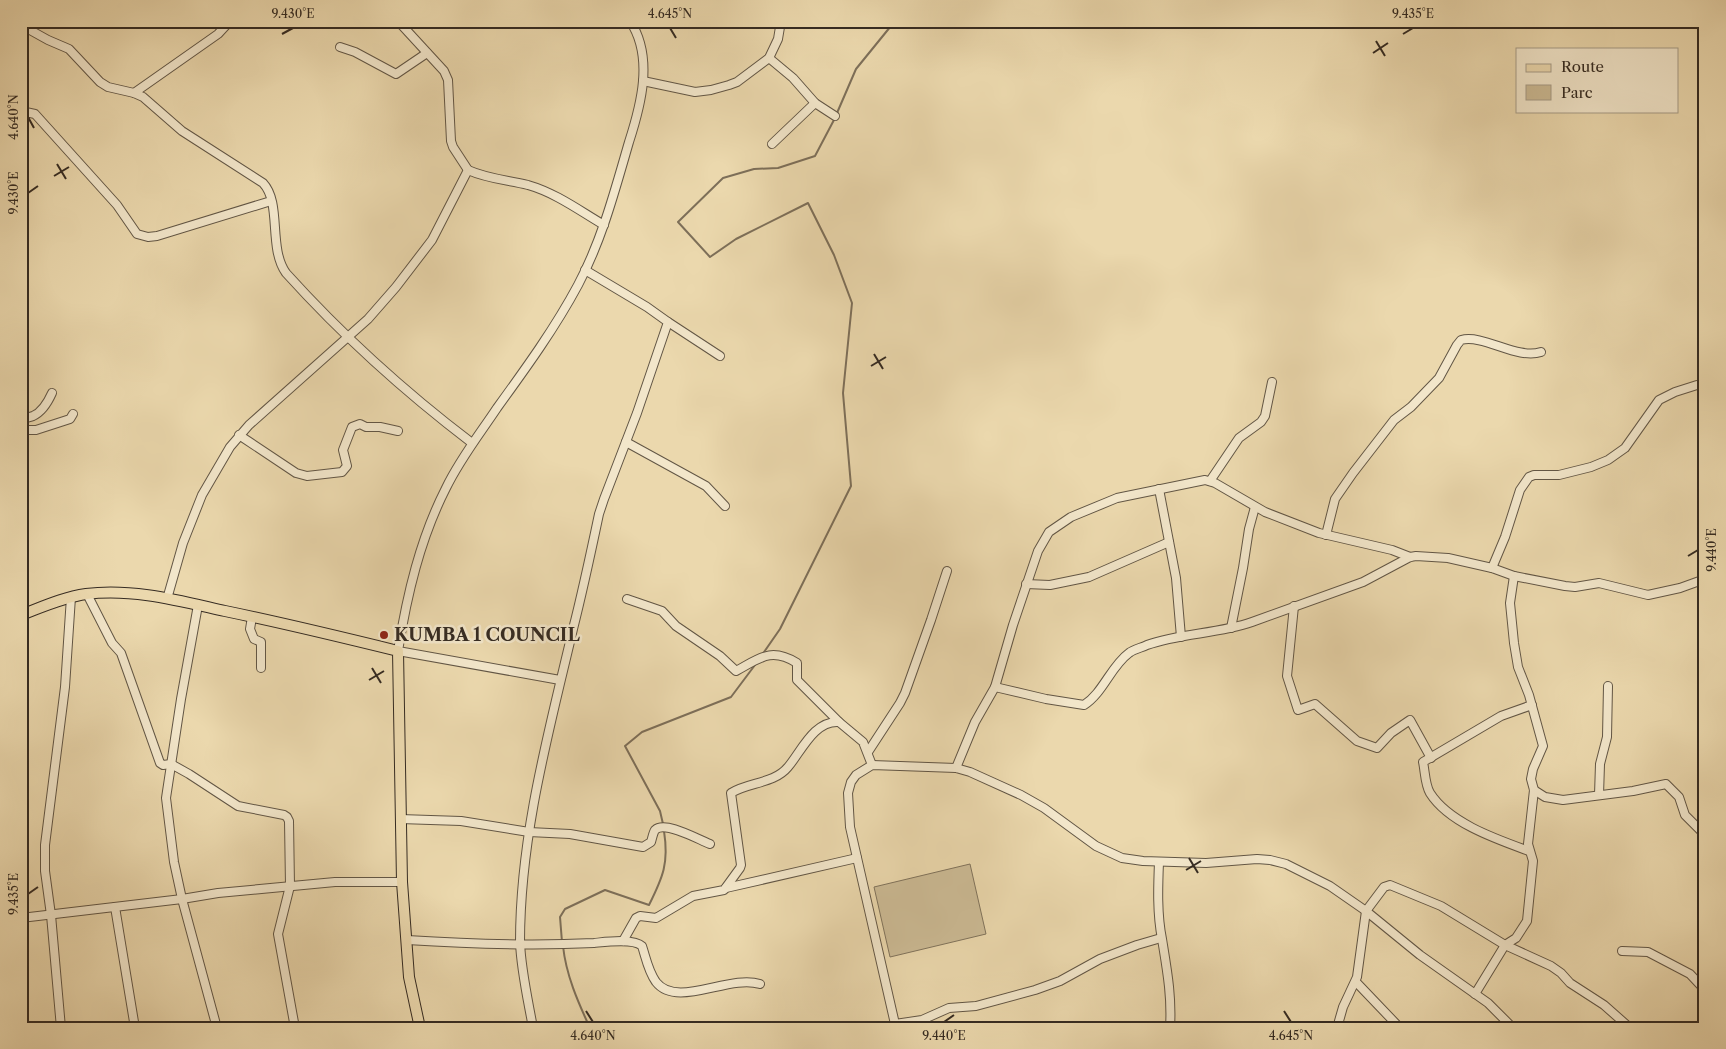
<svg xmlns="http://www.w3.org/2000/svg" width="1726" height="1049" viewBox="0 0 1726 1049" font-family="'Libre Caslon Text',serif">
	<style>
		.green { fill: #ccbb95; stroke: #80735c }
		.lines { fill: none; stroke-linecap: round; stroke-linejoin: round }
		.stream { stroke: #7d6f59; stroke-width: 2 }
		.minor-casing { stroke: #625645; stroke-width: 10 }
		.major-casing { stroke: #352b22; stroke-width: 12 }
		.minor { stroke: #f2e6ca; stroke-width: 8 }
		.major { stroke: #ebd8ad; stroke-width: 10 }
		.ticks { fill: none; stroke: #352b22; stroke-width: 2 }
		.poi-dot { fill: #8f2418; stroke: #f2e6ca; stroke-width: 2 }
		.labels { text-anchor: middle; stroke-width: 5; stroke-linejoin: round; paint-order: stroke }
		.poi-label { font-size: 18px; font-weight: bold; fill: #352b22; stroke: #f2e6ca; text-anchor: start }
		.neatline { fill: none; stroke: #352b22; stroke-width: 2 }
		.ticks-label { font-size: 12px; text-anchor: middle; fill: #352b22 }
	</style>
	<rect width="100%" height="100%" fill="#ebd8ad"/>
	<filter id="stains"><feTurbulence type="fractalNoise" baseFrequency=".004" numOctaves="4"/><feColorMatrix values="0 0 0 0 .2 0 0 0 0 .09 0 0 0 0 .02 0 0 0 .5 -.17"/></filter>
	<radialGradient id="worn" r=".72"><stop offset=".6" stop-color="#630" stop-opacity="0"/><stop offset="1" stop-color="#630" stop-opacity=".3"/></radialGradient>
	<!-- green -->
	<path class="green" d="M970 864 986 934 890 957 874 887Z"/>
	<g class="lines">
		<!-- stream -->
		<g class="stream">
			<path d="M837 113 856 69 895 21"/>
			<path d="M762 655 780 629 851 486 843 393 852 303 834 255 808 203 736 239 710 257 678 222 723 178 754 169 778 168 815 156 835 118"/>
			<path d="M663 824 660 811 625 746 642 732 731 697 755 665"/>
			<path d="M562 942 560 917 565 909 605 890 649 905C663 877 669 863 664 831"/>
			<path d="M563 946C566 975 578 1002 590 1028"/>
		</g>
		<!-- minor casing -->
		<g class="minor-casing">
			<g id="minor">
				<path d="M398 21 444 71 448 80 451 141 453 147 468 170"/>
				<path d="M491 22 493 21"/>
				<path d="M21 25 48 40 69 49 100 82 108 87 134 93 143 97 182 131 263 183C282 203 268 248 286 273 342 335 405 392 472 443"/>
				<path d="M340 47 355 52 396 74 427 53"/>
				<path d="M769 58 793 78 815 103 835 116"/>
				<path d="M643 81 695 92 711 90 729 85 737 82 769 58 778 39 781 21"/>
				<path d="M134 93 218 34 230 21"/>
				<path d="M21 111 35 114 117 205 137 234 148 237 157 236 271 201"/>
				<path d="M772 144 815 103"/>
				<path d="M668 322 720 356"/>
				<path d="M21 421C26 417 28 418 33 416 42 412 48 402 52 393"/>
				<path d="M21 430H36L70 419 73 414"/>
				<path d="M239 435 296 473 307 476 342 472 347 466 343 450 352 427 360 424 366 427H380L398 431"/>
				<path d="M626 442 706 486 725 506"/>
				<path d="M1210 481 1239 438 1261 422 1265 416 1272 382"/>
				<path d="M1159 489 1176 578 1181 637"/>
				<path d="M1326 535 1335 499 1353 473 1394 420 1411 407 1439 378 1457 345 1461 340C1484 334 1517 360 1541 352"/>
				<path d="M1492 568 1505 537 1520 490 1529 477 1534 475H1559L1591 467 1608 460 1625 448 1659 400 1675 392 1697 385H1705"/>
				<path d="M1026 584 1050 585 1089 577 1169 542"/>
				<path d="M87 594 112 643 121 653 160 763 163 765 171 764 189 774 238 806 284 815 287 817 289 821 290 886 278 934 295 1028"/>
				<path d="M167 599 183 543 202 495 230 447 249 425 368 319 396 287 432 240 468 170C488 179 508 180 528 185 556 193 580 211 604 225"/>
				<path d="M627 599 662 611 676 626 720 656 736 671C760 658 771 647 797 663V680L839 722"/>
				<path d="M21 604 26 613"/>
				<path d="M198 605 181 699 166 798 174 862 182 899 217 1028"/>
				<path d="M1294 606 1287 676 1298 710 1315 704 1357 741 1377 748 1391 733 1410 720 1431 758"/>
				<path d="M252 617 250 629 254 639 261 642V668"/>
				<path d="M1231 628 1243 568 1249 529 1255 507"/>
				<path d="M560 680 398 651C407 595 420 539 446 488 460 459 479 435 497 408 526 368 555 328 578 285 602 240 615 190 629 142 641 105 654 57 630 21"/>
				<path d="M995 687 1013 625 1038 551 1049 532 1071 517 1117 498 1205 480 1215 483 1265 512 1319 533 1392 550 1410 557"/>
				<path d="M868 752 900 703 905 693 931 620 947 571"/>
				<path d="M956 768 975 722 995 687 1046 699 1084 705C1103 693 1111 666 1129 653 1134 649 1141 648 1147 645 1180 633 1218 634 1252 622L1363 582 1410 557 1416 556 1448 558 1492 568 1514 576 1565 586 1575 587 1599 583 1648 595 1680 588 1705 579"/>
				<path d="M1534 790 1545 797 1563 800 1633 791 1666 784 1679 797 1685 815 1705 835"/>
				<path d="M1599 795 1600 764 1607 737 1608 686"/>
				<path d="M400 819 461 821 529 832 570 834 643 847 651 842C652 839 653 833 655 830 665 820 699 840 710 844"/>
				<path d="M1529 851C1496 839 1449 823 1430 793 1425 785 1425 771 1423 762L1501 716 1532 705"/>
				<path d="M1159 862C1158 887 1157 914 1162 939 1167 970 1172 996 1170 1028"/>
				<path d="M726 888 857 858"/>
				<path d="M115 907 135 1028"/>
				<path d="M21 918 182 899 218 893 335 882H402"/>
				<path d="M407 940C469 944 531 946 594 943 605 942 634 938 642 946 646 958 648 971 656 982 677 1009 729 974 760 984"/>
				<path d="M623 941 636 918 640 916 656 918 693 896 724 890 740 868 741 865 731 793C748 782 774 784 788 767 801 752 814 720 839 722L863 742 872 765"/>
				<path d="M1622 951 1648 952 1690 974 1705 990"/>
				<path d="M1356 982 1400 1028"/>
				<path d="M1475 994 1505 945 1516 938 1527 921 1533 861 1528 844 1534 790 1531 779 1533 769 1543 746 1529 695 1518 667 1514 643 1510 603 1514 576"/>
				<path d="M895 1024 922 1020 949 1008 976 1006 1035 990 1060 981 1100 959 1137 945 1161 938"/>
				<path d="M61 1028 51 915 45 871V845L65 687 71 597"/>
				<path d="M533 1028C528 1000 521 970 520 942 520 835 549 731 573 629 583 590 591 552 599 514L604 499 637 413 668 322 647 307 585 270"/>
				<path d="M885 1028 895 1024 850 827 848 793 851 782 856 775 872 765 956 768 970 772 1021 795 1044 808 1096 846 1122 858 1143 861 1206 863 1257 859 1270 860 1286 864 1330 886 1366 911 1420 955 1488 1003 1513 1028"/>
				<path d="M1337 1028 1343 1007 1357 977 1366 911 1384 887 1390 885 1441 906 1505 945 1551 966 1561 973 1570 983 1604 1005 1630 1028"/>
			</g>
		</g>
		<!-- major casing -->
		<g class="major-casing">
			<path id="major" d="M21 615C42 607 64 597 86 594 133 588 180 601 225 611 283 623 341 637 398 651L402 882 409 977 420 1028"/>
		</g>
		<!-- minor -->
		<use href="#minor" class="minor"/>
		<!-- major -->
		<use href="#major" class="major"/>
	</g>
	<!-- ticks -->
	<path class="ticks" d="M670 28 676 38M282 34 293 28M1403 34 1413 28M1376 41 1385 56M1373 53 1388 43M28 117 34 128M57 164 66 179M54 176 69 167M28 193 38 186M874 354 883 369M871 366 886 357M1688 556 1698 550M372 668 381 683M369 680 384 671M1189 858 1198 873M1186 870 1201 861M28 894 38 887M586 1011 593 1022M1284 1011 1291 1022M944 1022 954 1015"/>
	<!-- markers -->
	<circle class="poi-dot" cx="384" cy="635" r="5"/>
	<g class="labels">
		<!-- poi labels -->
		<g class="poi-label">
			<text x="394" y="641">KUMBA 1 COUNCIL</text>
		</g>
	</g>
	<!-- margin -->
	<rect width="1726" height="1049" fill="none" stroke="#ebd8ad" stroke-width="55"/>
	<!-- legend -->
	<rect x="1516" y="48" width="162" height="65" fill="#f2e6ca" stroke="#a69b87"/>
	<rect x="1526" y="64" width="25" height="8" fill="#ebd8ad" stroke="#a69b87"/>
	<text x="1561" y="72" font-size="15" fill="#352b22">Route</text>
	<rect x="1526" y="85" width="25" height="15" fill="#ccbb95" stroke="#a69b87"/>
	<text x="1561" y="98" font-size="15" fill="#352b22">Parc</text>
	<rect x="28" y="28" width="1670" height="994" class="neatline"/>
	<g class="ticks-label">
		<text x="293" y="18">9.430°E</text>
		<text x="670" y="18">4.645°N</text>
		<text x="1413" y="18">9.435°E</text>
		<text transform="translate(14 117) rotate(-90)" y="4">4.640°N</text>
		<text transform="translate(14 193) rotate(-90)" y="4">9.430°E</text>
		<text transform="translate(1712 550) rotate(-90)" y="4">9.440°E</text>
		<text transform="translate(14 894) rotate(-90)" y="4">9.435°E</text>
		<text x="593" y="1040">4.640°N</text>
		<text x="944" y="1040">9.440°E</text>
		<text x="1291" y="1040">4.645°N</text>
	</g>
	<rect width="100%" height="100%" filter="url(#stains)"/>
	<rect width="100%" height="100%" fill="url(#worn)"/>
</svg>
